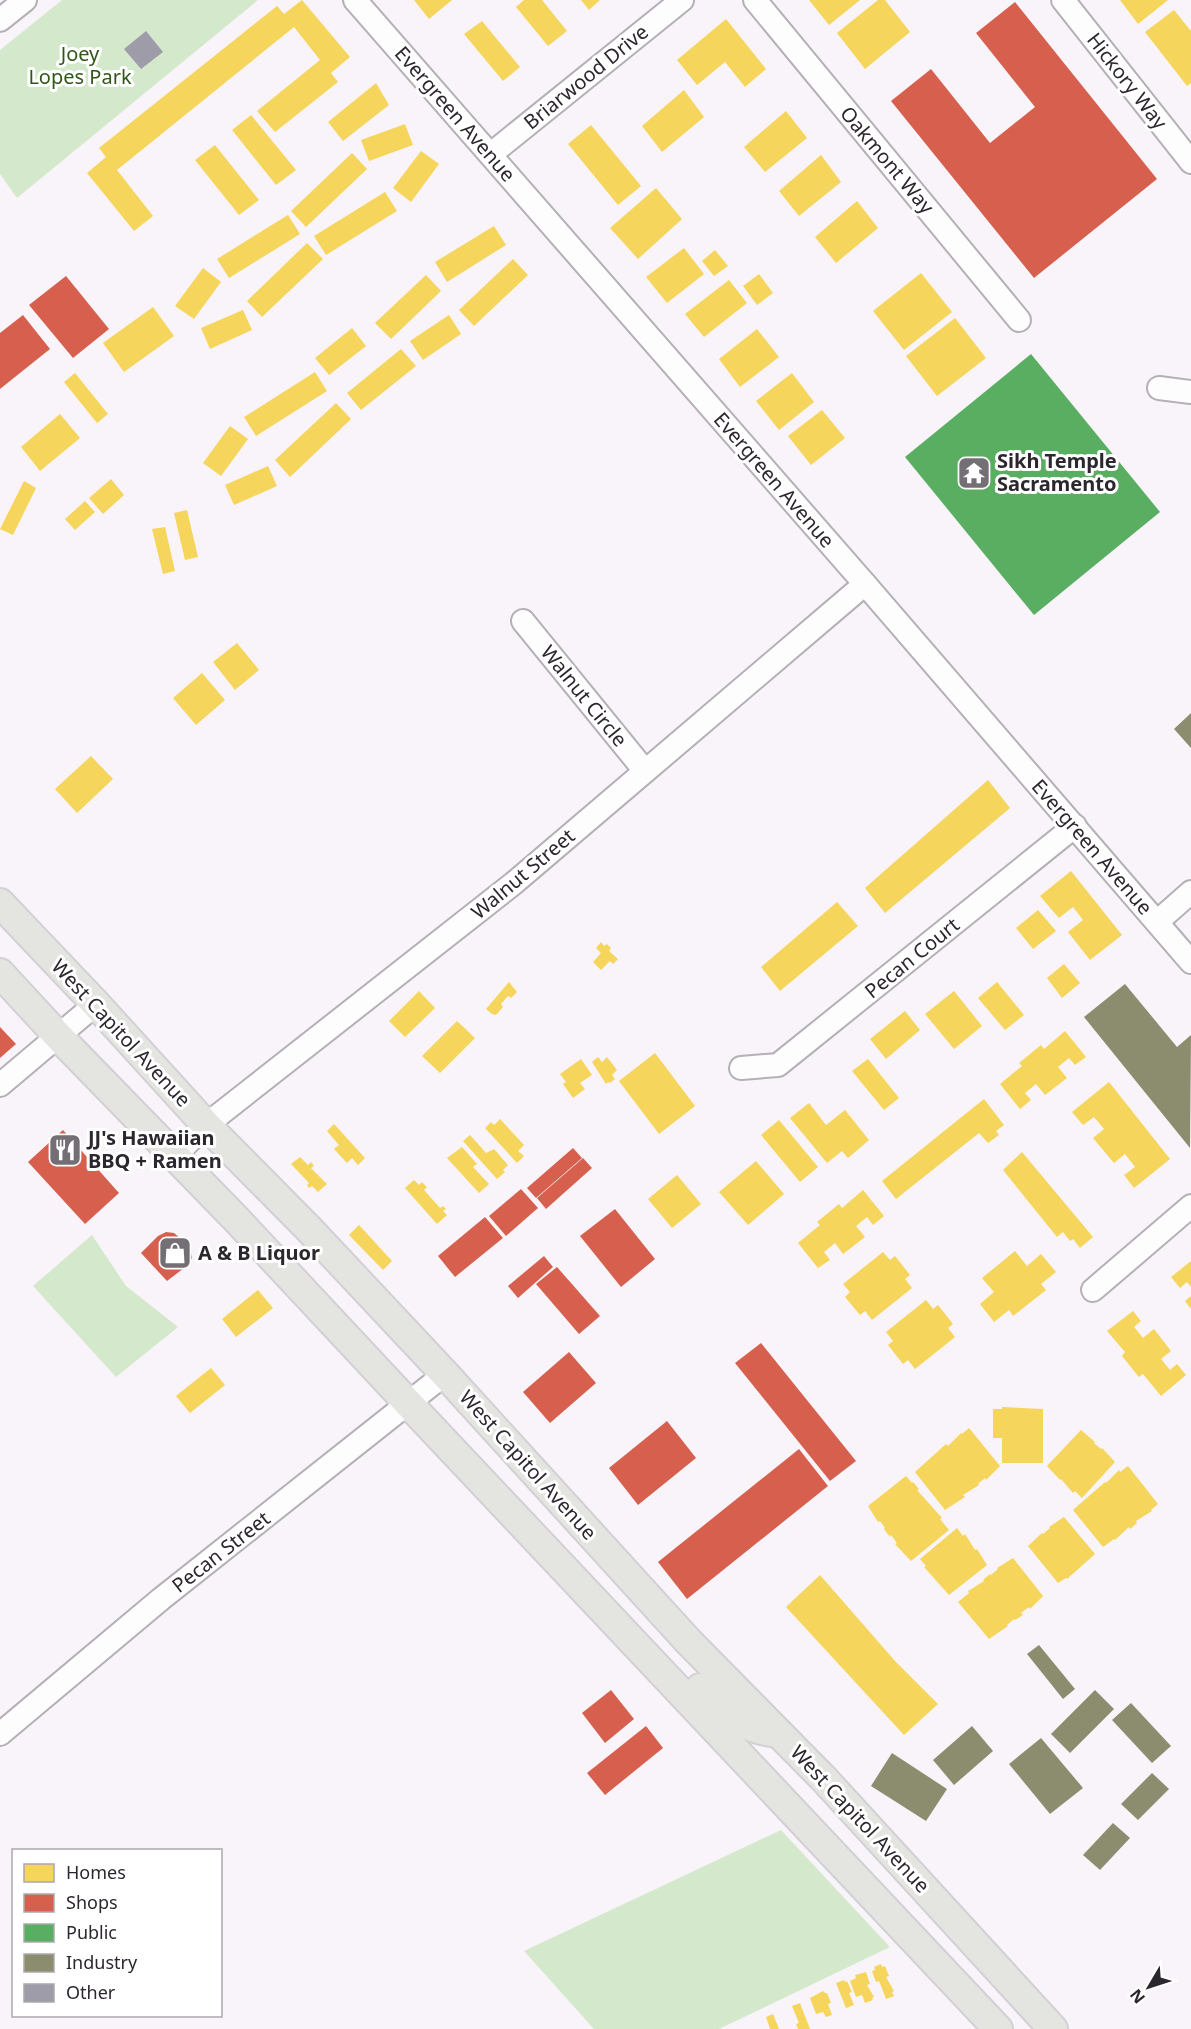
<svg xmlns="http://www.w3.org/2000/svg" width="1191" height="2029" viewBox="0 0 1191 2029" font-family="'Noto Sans',sans-serif">
	<style>
		.green { fill: #d4e9cb }
		.homes { fill: #f6d55c }
		.shops { fill: #d6604d }
		.public { fill: #5aae61 }
		.industry { fill: #8c8c6e }
		.building { fill: #9f9caa }
		.lines { fill: none; stroke-linecap: round; stroke-linejoin: round }
		.minor-casing { stroke: #b4b0b6; stroke-width: 26 }
		.major-casing { stroke: #d2d0d4; stroke-width: 32 }
		.minor { stroke: #fefdfe; stroke-width: 22 }
		.major { stroke: #e4e4e0; stroke-width: 28 }
		.labels { text-anchor: middle; stroke-width: 6; stroke-linejoin: round; paint-order: stroke }
		.park-label { font-size: 20px; fill: #305718; stroke: #fff }
		.street-label { font-size: 20px; fill: #2c272e; stroke: #fff }
		.poi-label { font-size: 20px; font-weight: bold; fill: #2c272e; stroke: #fff; text-anchor: start }
	</style>
	<rect width="100%" height="100%" fill="#f8f4fa"/>
	<!-- green -->
	<g class="green">
		<path d="M62 0H258L17 198 0 174V50Z"/>
		<path d="M92 1235 126 1286 178 1327 116 1377 33 1286Z"/>
		<path d="M781 1830 890 1947 719 2029H594L524 1951Z"/>
	</g>
	<!-- homes -->
	<g class="homes">
		<path d="M302 0 350 57 331 73 338 82 275 132 257 111 320 60 294 27 117 170 153 216 134 231 87 173 106 157 99 148 277 6 284 14Z"/>
		<path d="M414 0H452L429 19Z"/>
		<path d="M524 0H542L567 31 548 46 516 7Z"/>
		<path d="M581 0H600L589 10Z"/>
		<path d="M809 0H860L829 25Z"/>
		<path d="M878 0H885L910 32 865 69 837 33Z"/>
		<path d="M1120 0H1168L1138 24Z"/>
		<path d="M1174 10 1191 31V83L1187 86 1145 32Z"/>
		<path d="M726 19 766 69 745 87 725 62 697 85 677 60Z"/>
		<path d="M482 21 520 67 503 81 464 34Z"/>
		<path d="M376 83 389 105 343 141 328 122Z"/>
		<path d="M684 90 704 117 662 152 642 126Z"/>
		<path d="M786 111 807 138 765 172 744 147Z"/>
		<path d="M251 115 296 170 276 185 232 130Z"/>
		<path d="M405 124 413 145 369 161 361 140Z"/>
		<path d="M591 125 641 186 618 205 568 144Z"/>
		<path d="M215 145 259 200 239 215 195 160Z"/>
		<path d="M421 151 439 164 411 202 393 188Z"/>
		<path d="M352 153 367 169 306 227 291 211Z"/>
		<path d="M821 155 841 182 799 216 779 191Z"/>
		<path d="M656 188 682 219 638 259 610 228Z"/>
		<path d="M385 192 397 211 326 255 314 236Z"/>
		<path d="M857 201 878 228 836 263 815 237Z"/>
		<path d="M288 215 300 234 229 278 217 259Z"/>
		<path d="M494 226 506 245 447 282 435 262Z"/>
		<path d="M307 243 323 259 262 317 247 301Z"/>
		<path d="M684 248 704 274 667 303 646 277Z"/>
		<path d="M715 250 728 266 714 276 702 261Z"/>
		<path d="M513 259 528 275 474 326 459 310Z"/>
		<path d="M203 268 221 282 194 319 175 306Z"/>
		<path d="M921 273 952 312 904 350 873 311Z"/>
		<path d="M759 274 773 293 757 305 743 286Z"/>
		<path d="M426 275 441 291 391 339 375 323Z"/>
		<path d="M729 280 747 303 704 337 685 314Z"/>
		<path d="M153 307 174 336 124 372 103 343Z"/>
		<path d="M243 310 252 330 210 349 201 328Z"/>
		<path d="M449 315 461 334 423 360 410 341Z"/>
		<path d="M955 318 986 358 937 396 906 356Z"/>
		<path d="M352 328 366 346 329 375 315 358Z"/>
		<path d="M757 329 779 357 740 387 719 359Z"/>
		<path d="M401 349 416 366 361 410 347 393Z"/>
		<path d="M315 372 327 391 256 436 244 417Z"/>
		<path d="M75 373 108 414 97 423 64 382Z"/>
		<path d="M792 373 814 402 779 430 756 401Z"/>
		<path d="M336 403 351 419 290 477 275 460Z"/>
		<path d="M822 410 845 438 811 465 788 436Z"/>
		<path d="M60 414 80 438 40 471 21 447Z"/>
		<path d="M230 426 248 439 221 476 203 463Z"/>
		<path d="M268 466 277 486 234 505 225 485Z"/>
		<path d="M111 479 124 495 103 514 89 498Z"/>
		<path d="M24 481 36 488 13 535 0 529Z"/>
		<path d="M85 501 95 512 75 530 65 519Z"/>
		<path d="M187 510 198 557 185 560 174 513Z"/>
		<path d="M165 527 175 571 163 574 152 529Z"/>
		<path d="M237 643 259 670 235 690 213 662Z"/>
		<path d="M202 673 225 700 196 725 173 698Z"/>
		<path d="M91 756 113 779 77 813 55 789Z"/>
		<path d="M988 780 1010 808 885 913 865 888Z"/>
		<path d="M1071 871 1122 935 1090 960 1068 932 1083 920 1073 907 1059 918 1040 896Z"/>
		<path d="M837 902 858 926 780 991 761 967Z"/>
		<path d="M1038 910 1056 931 1033 949 1016 928Z"/>
		<path d="M601 942 604 946 607 944 611 948 609 951 618 959 613 964 610 961 601 970 593 962 601 953 596 948Z"/>
		<path d="M1064 964 1080 983 1062 998 1047 978Z"/>
		<path d="M509 982 517 992 511 998 508 996 501 1004 503 1007 496 1015 492 1014 486 1009Z"/>
		<path d="M997 982 1024 1015 1005 1030 978 998Z"/>
		<path d="M419 991 435 1008 405 1037 389 1021Z"/>
		<path d="M954 991 982 1026 954 1049 925 1014Z"/>
		<path d="M905 1011 920 1030 886 1059 870 1039Z"/>
		<path d="M457 1021 475 1038 440 1073 422 1056Z"/>
		<path d="M1065 1031 1086 1057 1075 1065 1069 1058 1058 1067 1067 1078 1045 1095 1036 1084 1025 1093 1031 1100 1020 1109 1000 1084 1022 1066 1019 1063 1041 1045 1044 1049Z"/>
		<path d="M655 1053 695 1106 659 1134 619 1081Z"/>
		<path d="M598 1057 602 1062 607 1057 617 1070 612 1075 615 1079 610 1083 608 1082 606 1084 592 1062Z"/>
		<path d="M581 1059 592 1075 580 1083 585 1089 573 1098 563 1084 566 1082 560 1074Z"/>
		<path d="M868 1059 899 1098 884 1110 852 1071Z"/>
		<path d="M1109 1082 1170 1159 1134 1188 1124 1175 1135 1167 1125 1154 1114 1163 1093 1138 1104 1129 1094 1117 1083 1125 1072 1112Z"/>
		<path d="M984 1099 1004 1125 996 1131 999 1135 988 1143 979 1133 896 1199 882 1181Z"/>
		<path d="M809 1103 826 1125 845 1110 869 1140 848 1158 842 1151 827 1163 790 1118Z"/>
		<path d="M500 1119 524 1145 518 1151 524 1156 517 1163 485 1128 491 1122 494 1125Z"/>
		<path d="M779 1120 818 1167 800 1182 761 1135Z"/>
		<path d="M334 1124 365 1158 358 1165 352 1158 347 1163 334 1149 339 1145 327 1131Z"/>
		<path d="M470 1135 486 1153 494 1149 508 1165 503 1170 505 1172 497 1179 463 1141Z"/>
		<path d="M462 1147 477 1164 473 1167 489 1184 479 1193 447 1158Z"/>
		<path d="M1022 1152 1093 1237 1080 1248 1073 1239 1070 1241 1063 1232 1057 1237 1003 1170Z"/>
		<path d="M300 1157 308 1165 311 1162 314 1166 311 1168 327 1184 318 1192 312 1186 309 1188 307 1185 309 1183 291 1164Z"/>
		<path d="M756 1161 784 1194 748 1225 719 1192Z"/>
		<path d="M677 1175 701 1204 672 1228 648 1199Z"/>
		<path d="M414 1180 419 1185 422 1182 427 1187 424 1190 440 1208 443 1206 446 1209 443 1211 447 1215 437 1224 405 1188Z"/>
		<path d="M863 1190 884 1216 873 1225 867 1217 856 1226 865 1237 843 1254 835 1243 824 1252 830 1260 818 1268 798 1243 820 1225 817 1222 839 1204 842 1208Z"/>
		<path d="M359 1225 392 1261 383 1270 349 1235Z"/>
		<path d="M1015 1251 1027 1266 1041 1254 1056 1272 1041 1284 1046 1290 1013 1316 1009 1310 994 1322 980 1304 994 1292 982 1278Z"/>
		<path d="M883 1252 890 1260 895 1256 910 1275 905 1279 912 1288 872 1320 865 1311 860 1315 845 1297 850 1292 843 1284Z"/>
		<path d="M1191 1261V1287L1187 1282 1180 1288 1171 1277Z"/>
		<path d="M258 1290 273 1308 236 1337 222 1319Z"/>
		<path d="M1191 1296V1309L1185 1301Z"/>
		<path d="M926 1300 933 1309 938 1305 953 1324 948 1328 955 1337 915 1369 908 1360 903 1364 888 1345 893 1341 886 1332Z"/>
		<path d="M1133 1311 1141 1321 1134 1327 1143 1338 1154 1329 1171 1351 1161 1359 1170 1370 1177 1364 1186 1375 1161 1396 1143 1374 1139 1377 1122 1356 1125 1352 1107 1331Z"/>
		<path d="M211 1368 225 1385 190 1413 176 1396Z"/>
		<path d="M1002 1407 1043 1409V1463H1002V1438H993V1409H1002Z"/>
		<path d="M969 1428 1000 1466 986 1480 985 1478 978 1484 979 1485 963 1495 965 1497 945 1510 915 1472 946 1444 948 1446 961 1433 962 1434Z"/>
		<path d="M1081 1430 1095 1442 1094 1443 1101 1449 1102 1448 1115 1462 1082 1498 1075 1491 1073 1493 1061 1479 1060 1480 1047 1466Z"/>
		<path d="M1128 1466 1158 1504 1151 1510 1152 1511 1136 1521 1137 1523 1130 1529 1129 1527 1115 1540 1114 1539 1103 1547 1073 1510 1105 1482 1106 1483 1119 1470 1120 1472Z"/>
		<path d="M906 1476 912 1483 913 1482 919 1489 917 1490 942 1518 940 1519 949 1530 911 1561 895 1544 897 1543 891 1535 890 1537 884 1529 885 1528 880 1521 878 1522 868 1506Z"/>
		<path d="M1064 1517 1095 1554 1067 1579 1066 1578 1058 1583 1028 1546 1042 1533 1043 1534 1050 1528 1049 1527Z"/>
		<path d="M957 1528 963 1536 965 1534 975 1550 977 1549 987 1565 949 1595 924 1567 926 1566 920 1559Z"/>
		<path d="M1013 1558 1043 1596 1030 1609 1029 1607 1021 1613 1023 1615 1015 1620 1014 1619 1007 1625 1008 1626 989 1639 958 1602 969 1593 968 1591 984 1581 983 1580 990 1574 991 1575 998 1569 997 1568Z"/>
		<path d="M820 1575 895 1661 938 1704 904 1735 786 1607Z"/>
		<path d="M881 1964 882 1967 885 1966 889 1976 886 1977 894 1991 892 1992 894 1996 886 1999 879 1981 876 1982 872 1971 875 1970 874 1967Z"/>
		<path d="M866 1972 870 1984 867 1985 874 1997 872 1998 873 2000 865 2003 862 1995 856 1997 850 1981 856 1978 855 1975Z"/>
		<path d="M844 1980 845 1982 847 1981 852 1992 849 1993 854 2005 846 2008 836 1983Z"/>
		<path d="M823 1991 825 1993H827L831 2003 828 2004 832 2015 826 2017 823 2012 816 2014 810 1998Z"/>
		<path d="M800 2003 810 2029H798L796 2024 799 2023 792 2006Z"/>
		<path d="M773 2014 779 2029H770L766 2017Z"/>
	</g>
	<!-- shops -->
	<g class="shops">
		<path d="M1015 2 1157 179 1034 278 891 101 931 69 990 143 1035 107 976 33Z"/>
		<path d="M66 276 109 329 73 358 29 305Z"/>
		<path d="M23 315 50 349 0 389V333Z"/>
		<path d="M0 1027 16 1044 0 1058Z"/>
		<path d="M63 1130 119 1193 85 1224 28 1162Z"/>
		<path d="M573 1148 582 1158 536 1198 527 1188Z"/>
		<path d="M583 1158 592 1168 546 1209 537 1198Z"/>
		<path d="M521 1189 538 1208 506 1236 489 1216Z"/>
		<path d="M615 1209 655 1259 621 1287 580 1236Z"/>
		<path d="M485 1217 503 1238 455 1277 438 1256Z"/>
		<path d="M166 1232 174 1233 180 1238 190 1248 192 1258 188 1265 167 1281 141 1253 158 1236Z"/>
		<path d="M544 1256 553 1267 518 1298 508 1286Z"/>
		<path d="M557 1267 600 1316 579 1334 536 1284Z"/>
		<path d="M761 1343 856 1461 830 1481 735 1363Z"/>
		<path d="M569 1352 596 1383 550 1423 523 1392Z"/>
		<path d="M667 1421 696 1458 638 1505 609 1468Z"/>
		<path d="M799 1449 828 1486 687 1599 658 1562Z"/>
		<path d="M611 1690 634 1719 605 1743 582 1713Z"/>
		<path d="M646 1726 663 1748 605 1795 587 1773Z"/>
	</g>
	<!-- public -->
	<path class="public" d="M1031 354 1160 512 1034 615 905 457Z"/>
	<!-- industry -->
	<g class="industry">
		<path d="M1191 713V748L1174 729Z"/>
		<path d="M1125 984 1177 1047 1191 1035 1190 1148 1084 1017Z"/>
		<path d="M1039 1645 1075 1689 1063 1699 1027 1654Z"/>
		<path d="M1095 1690 1114 1709 1070 1753 1051 1734Z"/>
		<path d="M1131 1703 1171 1746 1152 1763 1112 1720Z"/>
		<path d="M972 1726 993 1751 954 1785 933 1760Z"/>
		<path d="M1041 1738 1083 1788 1050 1814 1009 1764Z"/>
		<path d="M892 1753 947 1789 926 1821 871 1786Z"/>
		<path d="M1152 1773 1169 1789 1138 1820 1121 1804Z"/>
		<path d="M1113 1823 1130 1838 1100 1870 1083 1855Z"/>
	</g>
	<!-- building -->
	<path class="building" d="M146 31 163 52 141 69 124 49Z"/>
	<g class="lines">
		<!-- minor casing -->
		<g class="minor-casing">
			<g id="minor">
				<path d="M355 0 865 584 1191 962"/>
				<path d="M755 0 1019 320"/>
				<path d="M1063 0 1191 162"/>
				<path d="M0 20 25 0"/>
				<path d="M491 154 682 0"/>
				<path d="M1159 388 1191 392"/>
				<path d="M523 621 645 771"/>
				<path d="M1157 922 1191 892"/>
				<path d="M741 1068 778 1065 1075 826"/>
				<path d="M0 1085 96 1004"/>
				<path d="M174 1156 206 1125 514 883 865 584"/>
				<path d="M1093 1290 1191 1206"/>
				<path d="M0 1734 161 1599 445 1374"/>
			</g>
		</g>
		<!-- major casing -->
		<g class="major-casing">
			<g id="major">
				<path d="M0 903 96 1004 206 1125 308 1228 445 1374 688 1641 824 1779 1053 2029"/>
				<path d="M0 973 59 1037 237 1220 408 1403 998 2029"/>
				<path d="M700 1688C727 1713 739 1728 777 1733"/>
			</g>
		</g>
		<!-- minor -->
		<use href="#minor" class="minor"/>
		<!-- major -->
		<use href="#major" class="major"/>
	</g>
	<!-- icons -->
	<defs>
		<g id="temple-square" transform="scale(1.725)"><rect x="-9" y="-9" width="18" height="18" rx="4" fill="#736f75" stroke="#fff"/><path d="M0-6L5-2H3V0L6.5 2.5H4V6H1.5V3h-3V6H-4V2.5H-6.5L-3 0V-2H-5Z" fill="#fff"/></g>
		<g id="restaurant-square" transform="scale(1.725)"><rect x="-9" y="-9" width="18" height="18" rx="4" fill="#736f75" stroke="#fff"/><path d="M-5-6h1v4h1v-4h1v4h1v-4h1v5L-1.5 .5V6h-2V.5L-5-1ZM5-6V6H3V1.5H1.5Q1.5-4 5-6Z" fill="#fff"/></g>
		<g id="shop-square" transform="scale(1.725)"><rect x="-9" y="-9" width="18" height="18" rx="4" fill="#736f75" stroke="#fff"/><path d="M-5-2.5h2.3a2.7 3.5 0 0 1 5.4 0H5L5.5 6h-11ZM-1.5-2.5h3a1.5 2.3 0 0 0-3 0Z" fill="#fff"/></g>
	</defs>
	<g fill-rule="evenodd">
		<use href="#temple-square" x="974" y="473"/>
		<use href="#restaurant-square" x="65" y="1150"/>
		<use href="#shop-square" x="175" y="1253"/>
	</g>
	<g class="labels">
		<!-- park labels -->
		<g class="park-label">
			<text x="80" y="61">Joey<tspan x="80" dy="23">Lopes Park</tspan></text>
		</g>
		<!-- street labels -->
		<g class="street-label">
			<text transform="translate(586 77) rotate(-39)" y="7">Briarwood Drive</text>
			<text transform="translate(1127 81) rotate(52)" y="7">Hickory Way</text>
			<text transform="translate(455 114) rotate(49)" y="7">Evergreen Avenue</text>
			<text transform="translate(887 160) rotate(50)" y="7">Oakmont Way</text>
			<text transform="translate(774 480) rotate(49)" y="7">Evergreen Avenue</text>
			<text transform="translate(584 696) rotate(51)" y="7">Walnut Circle</text>
			<text transform="translate(1092 847) rotate(49)" y="7">Evergreen Avenue</text>
			<text transform="translate(523 874) rotate(-40)" y="7">Walnut Street</text>
			<text transform="translate(912 958) rotate(-39)" y="7">Pecan Court</text>
			<text transform="translate(121 1033) rotate(47)" y="7">West Capitol Avenue</text>
			<text transform="translate(528 1465) rotate(48)" y="7">West Capitol Avenue</text>
			<text transform="translate(221 1552) rotate(-38)" y="7">Pecan Street</text>
			<text transform="translate(860 1819) rotate(47)" y="7">West Capitol Avenue</text>
		</g>
		<!-- poi labels -->
		<g class="poi-label">
			<text x="997" y="468">Sikh Temple<tspan x="997" dy="23">Sacramento</tspan></text>
			<text x="88" y="1145">JJ's Hawaiian<tspan x="88" dy="23">BBQ + Ramen</tspan></text>
			<text x="198" y="1260">A &amp; B Liquor</text>
		</g>
	</g>
	<!-- legend -->
	<rect x="12" y="1849" width="210" height="168" fill="#ffffff" stroke="#aba9ab" stroke-width="1.5"/>
	<rect x="24" y="1864" width="30" height="18" fill="#f6d55c" stroke="#aba9ab" stroke-width="1.5"/>
	<text x="66" y="1879" font-size="18" fill="#2c272e">Homes</text>
	<rect x="24" y="1894" width="30" height="18" fill="#d6604d" stroke="#aba9ab" stroke-width="1.5"/>
	<text x="66" y="1909" font-size="18" fill="#2c272e">Shops</text>
	<rect x="24" y="1924" width="30" height="18" fill="#5aae61" stroke="#aba9ab" stroke-width="1.5"/>
	<text x="66" y="1939" font-size="18" fill="#2c272e">Public</text>
	<rect x="24" y="1954" width="30" height="18" fill="#8c8c6e" stroke="#aba9ab" stroke-width="1.5"/>
	<text x="66" y="1969" font-size="18" fill="#2c272e">Industry</text>
	<rect x="24" y="1984" width="30" height="18" fill="#9f9caa" stroke="#aba9ab" stroke-width="1.5"/>
	<text x="66" y="1999" font-size="18" fill="#2c272e">Other</text>
	<!-- north arrow -->
	<g transform="translate(1149 1987) rotate(231)" stroke="#ffffff" stroke-width="4.5" paint-order="stroke">
	<path d="M0-4.5L10 22L0 15L-10 22Z" fill="#2c272e"/>
	<text y="-9" font-size="16" font-weight="bold" text-anchor="middle" fill="#2c272e">N</text>
	</g>
</svg>
